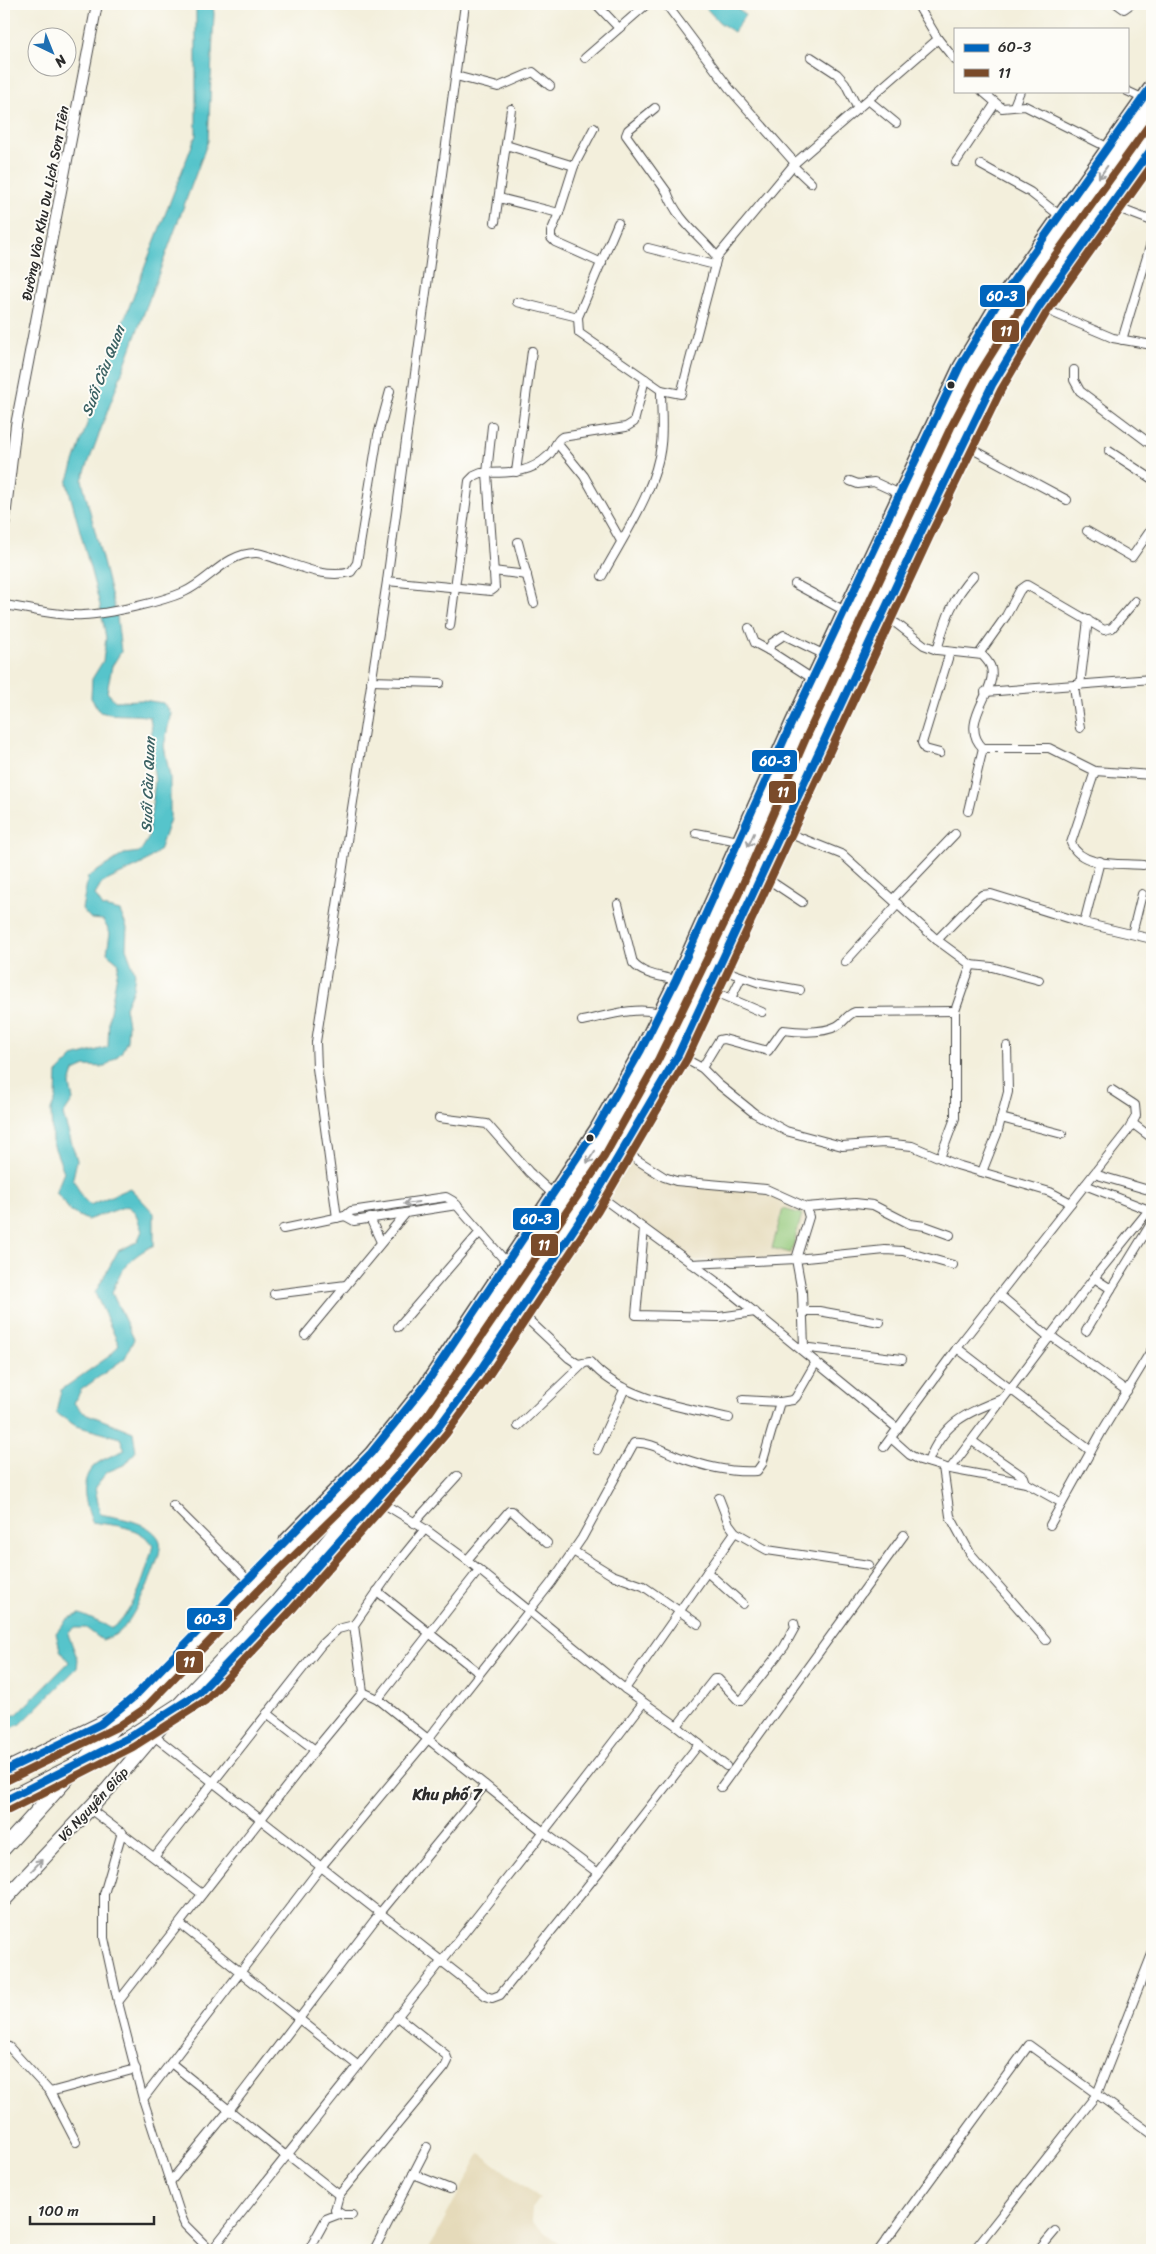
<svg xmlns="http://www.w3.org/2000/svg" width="1156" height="2254" viewBox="0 0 1156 2254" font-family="Sriracha,sans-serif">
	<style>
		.built { fill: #e5daba }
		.green { fill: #93c879; stroke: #5f7a52 }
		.water { fill: #56c4cb; stroke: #40787b }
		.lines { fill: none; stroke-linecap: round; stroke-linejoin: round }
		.minor-casing { stroke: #494846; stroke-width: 10 }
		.tertiary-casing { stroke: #494846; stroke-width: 12 }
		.primary-casing { stroke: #494846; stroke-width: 15 }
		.trunk-casing { stroke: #494846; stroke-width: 16 }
		.minor { stroke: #fff; stroke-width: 8 }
		.tertiary { stroke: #fff; stroke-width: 10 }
		.primary { stroke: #fff; stroke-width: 12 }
		.trunk { stroke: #fff; stroke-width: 14 }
		.bus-1-casing { stroke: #fdfcf7; stroke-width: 11 }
		.bus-2-casing { stroke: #fdfcf7; stroke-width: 11 }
		.bus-1 { stroke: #0065bd; stroke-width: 8 }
		.bus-2 { stroke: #7a4b2a; stroke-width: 8 }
		.oneway { stroke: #a0a0a0 }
		.bus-dot { fill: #2b2b2b; stroke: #fdfcf7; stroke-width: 2 }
		.labels { text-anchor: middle; stroke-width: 4; stroke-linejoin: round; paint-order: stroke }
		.street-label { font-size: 14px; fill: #2b2b2b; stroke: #fdfcf7 }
		.water-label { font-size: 15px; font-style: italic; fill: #3a6163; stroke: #fdfcf7 }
		.quarter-label { font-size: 16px; font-weight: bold; fill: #2b2b2b; stroke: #fdfcf7 }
		.line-badge { stroke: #fdfcf7; stroke-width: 2 }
		.badge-label { font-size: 14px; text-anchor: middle; font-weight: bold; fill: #fff }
	</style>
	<rect width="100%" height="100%" fill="#fdfcf7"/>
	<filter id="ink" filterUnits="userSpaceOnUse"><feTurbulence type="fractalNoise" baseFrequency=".02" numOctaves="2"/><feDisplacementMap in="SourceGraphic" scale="10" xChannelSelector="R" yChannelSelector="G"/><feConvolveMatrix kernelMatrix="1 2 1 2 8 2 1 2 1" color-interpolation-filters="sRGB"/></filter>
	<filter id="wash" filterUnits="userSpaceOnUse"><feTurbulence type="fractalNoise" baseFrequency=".0096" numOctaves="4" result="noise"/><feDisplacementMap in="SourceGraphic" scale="20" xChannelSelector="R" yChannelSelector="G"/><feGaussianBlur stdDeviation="1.12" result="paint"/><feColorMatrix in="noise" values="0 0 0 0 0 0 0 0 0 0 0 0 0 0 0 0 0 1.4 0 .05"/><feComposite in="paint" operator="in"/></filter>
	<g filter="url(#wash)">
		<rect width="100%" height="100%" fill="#f3efdc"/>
		<!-- built -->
		<g class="built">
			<path d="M625 1156 663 1179 765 1191 804 1209 806 1217 794 1256 692 1261 603 1194Z"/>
			<path d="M480 2153 540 2198 532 2209 531 2222 568 2250H428Z"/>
		</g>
		<!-- green -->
		<path class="green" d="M783 1209 802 1214 791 1253 772 1248Z"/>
		<!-- water -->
		<g class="water">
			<path d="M196 4H213L214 14 208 141 82 480 117 617 121 652 112 666 107 692 115 701 143 700 163 703 171 713 164 746 170 777V819L159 851 142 864 102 883 95 895 103 907 120 911 127 928 126 948 135 973 133 989 125 1007 128 1025 127 1041 121 1053 105 1067 85 1066 74 1071 70 1085 73 1100 63 1115 77 1160 73 1178 82 1197 90 1205 130 1188 154 1213V1245C129 1258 122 1267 112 1293L134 1339 125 1358 81 1390 74 1403 82 1412 133 1432 136 1451 126 1464 107 1472 95 1487 100 1514C118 1518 149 1521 159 1539 167 1551 135 1614 125 1626 119 1634 111 1637 102 1640L86 1628H74L68 1634 78 1660 77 1668 21 1724 4 1731V1719L17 1714 69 1662 60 1650 56 1633 67 1619 80 1614 112 1628C136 1610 146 1573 153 1545 138 1525 115 1526 92 1522 86 1505 78 1481 94 1466 102 1459 116 1454 125 1450L120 1438 76 1426 56 1413 61 1390 111 1355 119 1345 95 1293 118 1251 137 1242 142 1231 135 1212 127 1206 87 1220 71 1212 56 1192 64 1172 52 1141 51 1110 56 1098 57 1073 73 1057 108 1047 109 1017 119 963 107 953 110 933 103 920 91 919 82 909 88 877 124 854 140 852 148 839 155 780 151 752 152 731 150 717C133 713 117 717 100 712L91 698 92 679 103 661 106 638 100 605 67 483 110 356 196 135Z"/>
			<path d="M708 4H731L745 15 734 32 719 22 706 8Z"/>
		</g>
	</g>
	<g filter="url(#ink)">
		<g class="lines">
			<!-- minor casing -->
			<g class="minor-casing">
				<g id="minor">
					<path d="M596 4 619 28"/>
					<path d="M666 4 729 88 795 163"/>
					<path d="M917 4 938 39 955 60"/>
					<path d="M1117 4 1124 9 1131 4"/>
					<path d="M811 57 837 74 845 83 858 109"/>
					<path d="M585 58 647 4"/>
					<path d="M456 76 498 87 533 72 550 86"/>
					<path d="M982 91 1002 108 1025 106 1111 149"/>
					<path d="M1127 91 1142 98"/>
					<path d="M868 100 896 123"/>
					<path d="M1014 106 1020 91"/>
					<path d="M655 108 628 130 626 135 667 192C678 222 699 234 717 257"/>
					<path d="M594 128 574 166 559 213 551 232V238L555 242 602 263"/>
					<path d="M506 145 574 166"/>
					<path d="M956 162 995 104"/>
					<path d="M981 165 1030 192 1059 215"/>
					<path d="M793 166 811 183"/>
					<path d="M499 198 559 213"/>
					<path d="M1110 205 1152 221"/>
					<path d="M495 222 511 109"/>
					<path d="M618 223 578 317 579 333 661 390 681 394 717 257 795 163 938 39"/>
					<path d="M648 248 715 265"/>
					<path d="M517 302 578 317"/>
					<path d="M1037 306 1113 338 1152 345"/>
					<path d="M1122 340 1152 240"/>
					<path d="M1074 370V380L1080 391 1152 445"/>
					<path d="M557 443 584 476 621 541"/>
					<path d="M961 443 1067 500"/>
					<path d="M1109 451 1152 479"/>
					<path d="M516 472 532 351"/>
					<path d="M850 481 858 484 874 482 898 493"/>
					<path d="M1087 531 1132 557 1152 528"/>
					<path d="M518 542 534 603"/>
					<path d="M493 571 527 575"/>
					<path d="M602 576C623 537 657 488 661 444 663 426 661 407 661 390"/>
					<path d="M387 581 491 591 495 588 487 473 492 426"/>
					<path d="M795 584 845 611"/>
					<path d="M4 605C27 608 61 617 83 615 108 614 161 602 184 592 209 581 226 553 256 553 261 553 268 556 274 558 299 566 325 579 351 572L357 563 378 435 390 391"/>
					<path d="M880 615 882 618 897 624 924 645 937 650 982 655C985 658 990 663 991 668 998 691 957 723 983 748H1049L1095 771 1152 775"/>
					<path d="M450 626 469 481 474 476 481 473C508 472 528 475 548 456 555 450 555 441 562 437L626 427 634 422 645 379"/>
					<path d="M749 628 755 643 768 650 772 643 784 635 825 655"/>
					<path d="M768 650 813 679"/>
					<path d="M937 650C946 619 951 600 973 576"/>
					<path d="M979 654 1006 616 1020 590 1027 585 1104 630 1112 628 1135 601"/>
					<path d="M371 681 440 683"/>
					<path d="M1080 685 1088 620"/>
					<path d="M1074 686 1080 728"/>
					<path d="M985 692 1152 679"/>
					<path d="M940 753 925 749 922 743 950 652"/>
					<path d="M1095 771 1071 843C1081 868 1120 863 1143 865"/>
					<path d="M968 811 983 748"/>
					<path d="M783 831 843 855 937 940 971 965 992 967 1039 980"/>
					<path d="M696 833 739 841"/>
					<path d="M763 876 802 902"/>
					<path d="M893 899 955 834"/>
					<path d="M618 904 633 963C643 975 661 976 676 980"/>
					<path d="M1084 923 1100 861"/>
					<path d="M1132 934 1142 894"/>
					<path d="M937 940 977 899 982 895 991 894 1084 923 1152 939"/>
					<path d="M845 962 898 904"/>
					<path d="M720 969 760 983 800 990"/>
					<path d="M710 990 762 1012"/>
					<path d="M731 998 741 978"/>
					<path d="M582 1021C607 1016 635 1006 660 1013"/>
					<path d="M678 1055 702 1068 718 1084 754 1113 786 1131 842 1146 884 1143 912 1146 957 1165 1050 1192 1071 1203"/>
					<path d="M702 1068 719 1040 724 1039 768 1051 783 1030C799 1032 822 1034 837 1026 845 1022 846 1015 855 1012L955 1011"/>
					<path d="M439 1118 487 1124 529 1172 555 1196"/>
					<path d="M1001 1118 1062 1134"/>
					<path d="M1132 1123 1152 1138"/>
					<path d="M623 1151 664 1177 676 1181 766 1189 806 1207 809 1217 796 1259 802 1292 804 1347"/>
					<path d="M940 1158 955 1118V1011L971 965"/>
					<path d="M982 1172 997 1134 1008 1092 1007 1046"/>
					<path d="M1094 1174 1152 1191"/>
					<path d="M1085 1185 1149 1210"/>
					<path d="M597 1194 725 1288 898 1429"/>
					<path d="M806 1207 855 1203 873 1205 910 1224 925 1226 950 1235"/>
					<path d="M345 1216 354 1221 457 1205"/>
					<path d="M337 1218 317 1068 316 1042 387 581 465 4"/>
					<path d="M370 1218 381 1242"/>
					<path d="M283 1229 345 1216 351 1211 446 1197 453 1201 508 1264"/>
					<path d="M644 1229 636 1315 719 1317 755 1312"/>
					<path d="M691 1264 796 1259 885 1250 903 1251 953 1265"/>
					<path d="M1111 1289 1152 1222"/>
					<path d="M274 1294 346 1285"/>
					<path d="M1000 1295 1050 1338"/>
					<path d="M802 1311H819L880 1322"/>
					<path d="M520 1312 569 1358 578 1364 590 1362C622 1400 683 1407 729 1418"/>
					<path d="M398 1327 480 1232"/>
					<path d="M1086 1331 1111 1289 1094 1278"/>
					<path d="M305 1335 406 1213"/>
					<path d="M1051 1336 1127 1391"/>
					<path d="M801 1347 902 1359"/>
					<path d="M957 1348 1091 1451"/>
					<path d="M743 1400 780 1402"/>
					<path d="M518 1426 584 1363"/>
					<path d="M891 1438 910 1455 920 1460 950 1469 1026 1483 1062 1503"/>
					<path d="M972 1441 1024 1477 1026 1483"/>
					<path d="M884 1447 957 1348 1129 1129 1136 1116 1135 1105 1112 1090"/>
					<path d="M597 1450 625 1388"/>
					<path d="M928 1462C943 1423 964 1414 1002 1399"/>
					<path d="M943 1467 950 1516 970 1553 1046 1640"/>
					<path d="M950 1469 1094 1278 1149 1210 1152 1211"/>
					<path d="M719 1498 729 1524 735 1532 767 1550 869 1565"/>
					<path d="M376 1499 425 1529 467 1560 625 1689 677 1726 726 1766"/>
					<path d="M173 1505 247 1579"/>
					<path d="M414 1523 457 1476"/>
					<path d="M1050 1525 1101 1433 1152 1349"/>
					<path d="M573 1551 612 1575 643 1586 698 1624"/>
					<path d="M467 1560 509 1511H512L547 1543"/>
					<path d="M707 1572 743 1604"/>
					<path d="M377 1591 479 1673"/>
					<path d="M625 1689 735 1532"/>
					<path d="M363 1692 378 1699 545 1833 598 1873"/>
					<path d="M378 1699 479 1570"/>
					<path d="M267 1713 315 1750"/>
					<path d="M677 1726 714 1679H718L738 1700H742L784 1647 795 1627 794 1623"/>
					<path d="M154 1736 486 1996 492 1998 500 1995 598 1873 699 1744"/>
					<path d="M721 1787 904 1535"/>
					<path d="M90 1809 202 1894"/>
					<path d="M122 1832 104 1894V1938L118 2002 143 2099 181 2216 185 2225 210 2250"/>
					<path d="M155 1856 322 1644 338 1629 354 1625"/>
					<path d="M180 1924 357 2065"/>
					<path d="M118 2002 315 1750 363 1692 354 1625 395 1566 425 1529"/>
					<path d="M4 2046 9 2047 50 2092 136 2069"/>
					<path d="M171 2063 286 2156"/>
					<path d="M50 2092 76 2142"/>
					<path d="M143 2099 321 1867 428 1739 551 1583 582 1538 634 1443C649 1441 666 1452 679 1457 703 1466 731 1473 757 1471L762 1464 780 1402 793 1400 796 1397 816 1362"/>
					<path d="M287 2154 339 2195 445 2067 448 2061 446 2055 397 2016"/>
					<path d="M413 2174 450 2189"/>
					<path d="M170 2182 230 2109 380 1913 485 1785"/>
					<path d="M339 2195 335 2210 343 2215H352"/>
					<path d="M212 2250C355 2068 503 1888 643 1703"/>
					<path d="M309 2250 326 2219 339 2214"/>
					<path d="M374 2250 427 2147"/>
					<path d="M879 2250 1029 2045 1152 2134"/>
					<path d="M974 2250 1097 2094 1152 1954"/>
					<path d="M1039 2250 1055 2231"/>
				</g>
			</g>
			<!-- tertiary casing -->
			<g class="tertiary-casing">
				<path id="tertiary" d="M4 526 16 425 97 4"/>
			</g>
			<!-- primary casing -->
			<g class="primary-casing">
				<g id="primary">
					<path d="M286 1540 371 1453 424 1387 596 1129 641 1050 676 980 792 722 960 366 997 304 1152 85"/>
					<path d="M289 1597 438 1428 520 1312 615 1165 667 1075 720 969 920 534 992 385 1039 307 1152 148"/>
				</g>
			</g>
			<!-- trunk casing -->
			<g class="trunk-casing">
				<g id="trunk">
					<path d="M569 1172 597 1194"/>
					<path d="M4 1771 115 1717 138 1701 255 1580 378 1460 422 1406 596 1151 649 1055 730 889 797 734 942 423 970 369 1033 269 1152 104"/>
					<path d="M4 1801 128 1738 179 1705 277 1602 431 1418 493 1330 605 1160 670 1048 740 903 928 491 989 374 1030 303 1152 130"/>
					<path d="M4 1848 126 1714"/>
					<path d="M4 1900 108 1789 169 1717"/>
				</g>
			</g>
			<!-- minor -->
			<use href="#minor" class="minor"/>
			<!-- tertiary -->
			<use href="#tertiary" class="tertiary"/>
			<!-- primary -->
			<use href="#primary" class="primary"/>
			<!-- trunk -->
			<use href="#trunk" class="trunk"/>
			<!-- bus-1 casing -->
			<g class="bus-1-casing">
				<g id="bus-1">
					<path d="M4 1771 101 1724 134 1697 371 1453 424 1387 596 1129 641 1050 676 980 792 722 960 366 997 304 1152 85"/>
					<path d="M4 1801 128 1738 199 1693 282 1606 405 1467 438 1428 479 1372 590 1205 678 1055 920 534 992 385 1039 307 1152 148"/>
				</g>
			</g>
			<!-- bus-2 casing -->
			<g class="bus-2-casing">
				<g id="bus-2">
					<path d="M8 1780 119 1726 144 1709 262 1587 385 1467 430 1412 604 1157 658 1060 739 893 806 738 951 427 979 374 1041 275 1152 121"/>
					<path d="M9 1810 133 1747 205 1701 289 1613 412 1474 446 1434 487 1378 598 1211 687 1059 929 538 1001 390 1047 312 1152 165"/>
				</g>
			</g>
			<!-- bus-1 -->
			<use href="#bus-1" class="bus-1"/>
			<!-- bus-2 -->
			<use href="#bus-2" class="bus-2"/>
		</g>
		<!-- one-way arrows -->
		<defs><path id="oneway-shaft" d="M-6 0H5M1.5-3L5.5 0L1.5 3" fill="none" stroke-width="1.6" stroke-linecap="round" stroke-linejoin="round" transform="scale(1.25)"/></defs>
		<g class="oneway">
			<use href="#oneway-shaft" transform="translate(1103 172) rotate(126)"/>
			<use href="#oneway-shaft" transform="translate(751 840) rotate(114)"/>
			<use href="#oneway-shaft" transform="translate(591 1157) rotate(123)"/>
			<use href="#oneway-shaft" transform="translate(411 1203) rotate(172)"/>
			<use href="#oneway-shaft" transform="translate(37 1865) rotate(-47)"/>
		</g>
	</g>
	<!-- markers -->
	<g class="bus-dot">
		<circle cx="951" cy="385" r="4.5"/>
		<circle cx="590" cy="1138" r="4.5"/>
	</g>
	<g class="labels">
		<!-- street labels -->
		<g class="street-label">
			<text transform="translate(45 203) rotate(-79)" y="5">Đường Vào Khu Du Lịch Sơn Tiên</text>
			<text transform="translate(93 1804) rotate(-47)" y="5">Võ Nguyên Giáp</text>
		</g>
		<!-- water labels -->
		<g class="water-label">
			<text transform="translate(103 371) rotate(-69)" y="5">Suối Cầu Quan</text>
			<text transform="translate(148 785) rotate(-88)" y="5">Suối Cầu Quan</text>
		</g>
		<!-- quarter labels -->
		<g class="quarter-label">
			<text x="447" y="1800">Khu phố 7</text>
		</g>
	</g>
	<g class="line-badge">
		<rect x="979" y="284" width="47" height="24" rx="5" fill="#0065bd"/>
		<rect x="991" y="319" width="29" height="24" rx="5" fill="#7a4b2a"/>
		<rect x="751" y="749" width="47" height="24" rx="5" fill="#0065bd"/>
		<rect x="768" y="780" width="29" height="24" rx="5" fill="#7a4b2a"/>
		<rect x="512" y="1207" width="48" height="24" rx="5" fill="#0065bd"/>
		<rect x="530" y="1233" width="29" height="24" rx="5" fill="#7a4b2a"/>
		<rect x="186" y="1607" width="47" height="24" rx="5" fill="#0065bd"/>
		<rect x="175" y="1650" width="29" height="24" rx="5" fill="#7a4b2a"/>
	</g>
	<g class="badge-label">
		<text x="1002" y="301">60-3</text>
		<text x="1006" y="336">11</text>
		<text x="775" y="766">60-3</text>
		<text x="783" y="797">11</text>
		<text x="536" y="1224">60-3</text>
		<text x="544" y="1250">11</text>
		<text x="210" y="1624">60-3</text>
		<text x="189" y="1667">11</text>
	</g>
	<!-- margin -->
	<rect width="1156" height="2254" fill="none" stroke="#fdfcf7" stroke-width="20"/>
	<!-- legend -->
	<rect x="954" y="28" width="175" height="65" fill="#fdfcf7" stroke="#a9a8a5"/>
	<rect x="964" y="44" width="25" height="8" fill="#0065bd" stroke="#a9a8a5"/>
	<text x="998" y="52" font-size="15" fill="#2b2b2b">60-3</text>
	<rect x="964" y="69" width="25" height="8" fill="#7a4b2a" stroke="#a9a8a5"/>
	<text x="998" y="78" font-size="15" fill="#2b2b2b">11</text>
	<!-- north arrow -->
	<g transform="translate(52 52) rotate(137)"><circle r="24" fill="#fdfcf7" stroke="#a9a8a5"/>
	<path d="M0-4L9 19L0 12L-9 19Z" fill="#1f6fb2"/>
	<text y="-8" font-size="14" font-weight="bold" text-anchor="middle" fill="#2b2b2b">N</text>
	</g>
	<!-- scale -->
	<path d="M30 2216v8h124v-8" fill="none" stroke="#2b2b2b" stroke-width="2.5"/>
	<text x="38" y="2216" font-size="15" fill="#2b2b2b" stroke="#fdfcf7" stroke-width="4" paint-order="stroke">100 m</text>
</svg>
